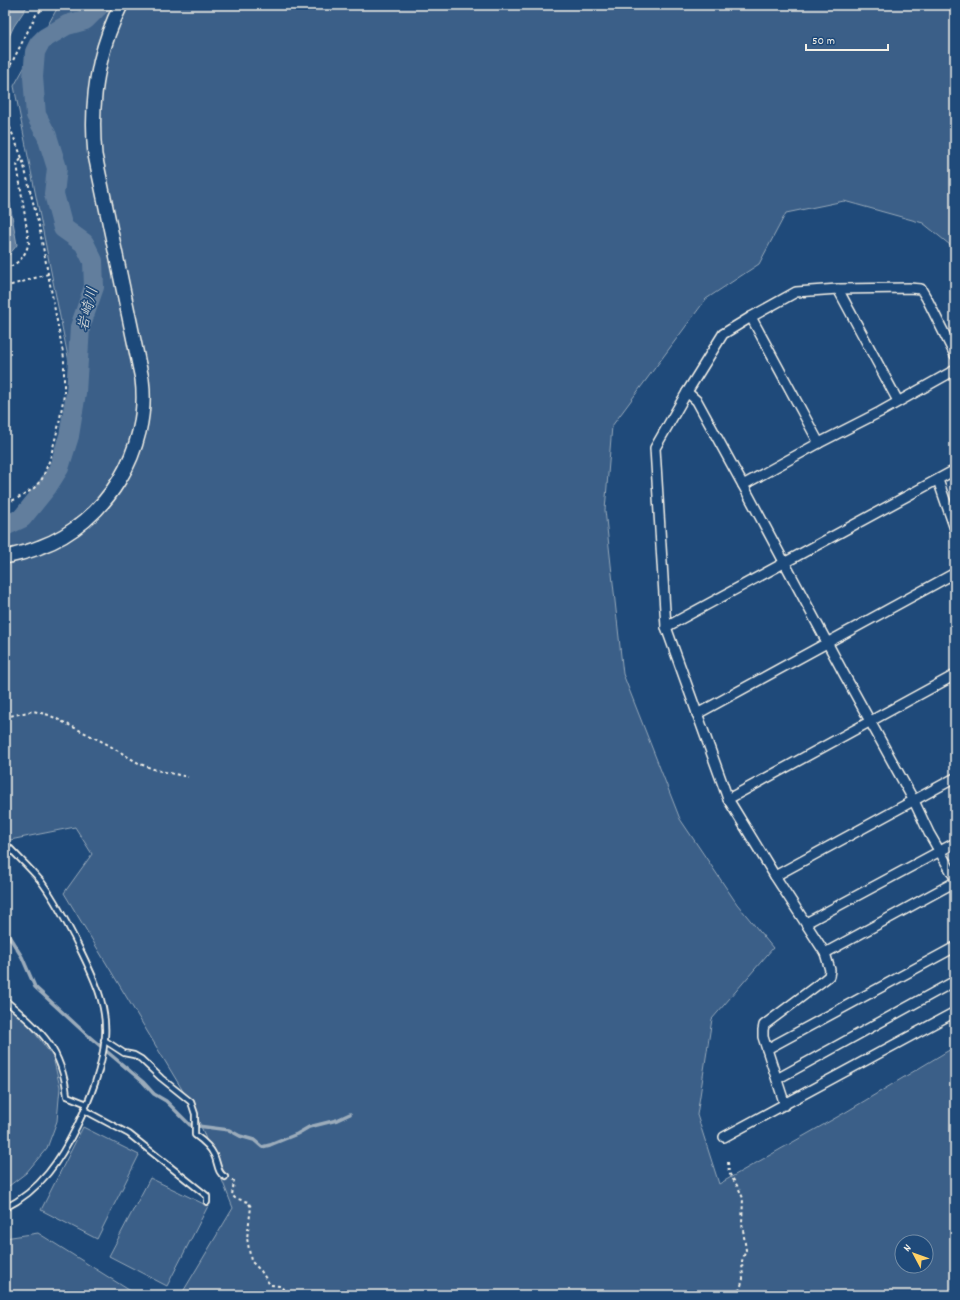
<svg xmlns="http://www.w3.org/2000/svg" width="960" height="1300" viewBox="0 0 960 1300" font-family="Dekko,'Klee One',sans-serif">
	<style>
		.green { fill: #3a5f88; stroke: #97a8b8; fill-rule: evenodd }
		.water { fill: #627e9d; stroke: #9cacbb }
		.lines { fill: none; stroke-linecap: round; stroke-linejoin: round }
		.stream { stroke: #9cacbb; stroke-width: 3.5 }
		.river { stroke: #627e9d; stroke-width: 20 }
		.lane-casing { stroke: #f4f1e8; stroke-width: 8 }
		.street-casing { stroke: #f4f1e8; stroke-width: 12 }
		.secondary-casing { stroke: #f4f1e8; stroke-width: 16 }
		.path { stroke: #f4f1e8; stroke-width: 2; stroke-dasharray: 3 3; stroke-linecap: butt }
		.lane { stroke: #1f4a7a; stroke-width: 4.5 }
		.street { stroke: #1f4a7a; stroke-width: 9 }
		.secondary { stroke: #1f4a7a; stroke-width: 13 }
		.labels { text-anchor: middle; stroke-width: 3.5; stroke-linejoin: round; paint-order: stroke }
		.water-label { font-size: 15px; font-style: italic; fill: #dee0dd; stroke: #1f4a7a }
	</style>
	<rect width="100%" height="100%" fill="#1f4a7a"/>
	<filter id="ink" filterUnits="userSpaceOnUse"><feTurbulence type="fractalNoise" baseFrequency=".025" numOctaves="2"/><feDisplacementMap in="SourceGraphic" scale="8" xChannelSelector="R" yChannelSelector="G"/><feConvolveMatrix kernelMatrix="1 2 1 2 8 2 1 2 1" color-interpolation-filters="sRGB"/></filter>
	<g filter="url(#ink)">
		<!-- green -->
		<g class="green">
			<path d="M59 5H955V249L923 223 844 201 786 213 759 264 706 299 612 426 605 510 623 674 680 819 737 904 773 948 712 1019 697 1115 719 1184 846 1112 946 1052 955 1047V1295H181L233 1208 195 1111 64 893 92 854 75 827 5 841V516L40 500 59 480 79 412 14 86ZM902 1242H926V1266H902Z"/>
			<path d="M5 1003 26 1021 53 1057 60 1087 57 1121 47 1148 26 1173 5 1189Z"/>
			<path d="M83 1127 139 1155 97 1239 41 1210Z"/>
			<path d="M150 1178 208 1206 167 1286 109 1256Z"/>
			<path d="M38 1233 137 1295H5V1238Z"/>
		</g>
		<!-- water -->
		<g class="water">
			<path d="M5 5H28L14 26 5 45Z"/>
			<path d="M5 175 17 245 9 255 5 256Z"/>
		</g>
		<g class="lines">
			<!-- stream -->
			<path class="stream" d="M5 930 22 957 35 987 85 1033 143 1082 154 1094 166 1101 190 1125 229 1130 240 1136 254 1140 262 1147 270 1145 297 1134 309 1127 337 1120 350 1114"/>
			<!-- river -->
			<path class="river" d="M5 526 22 518 47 487 59 468 69 436 76 393 80 327 94 287 93 261 84 243 63 228 54 194 57 168 47 136 36 115 33 77 35 52 39 44 45 38 67 25 85 20 100 5"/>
			<!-- lane casing -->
			<g class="lane-casing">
				<g id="lane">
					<path d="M5 843C16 855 29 867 40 880 54 898 64 918 74 937 89 968 108 1001 105 1037 102 1069 91 1097 77 1126 60 1160 41 1190 5 1208"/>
					<path d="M5 1000C40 1030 62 1047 67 1096L87 1104"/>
					<path d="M104 1040 124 1053 134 1055 141 1059 161 1078 191 1102 195 1114V1135C202 1140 210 1146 214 1155 218 1163 217 1173 225 1177"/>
					<path d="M84 1110 129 1134 207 1196V1202"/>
				</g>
			</g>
			<!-- street casing -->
			<g class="street-casing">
				<g id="street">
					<path d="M838 289 898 401"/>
					<path d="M751 317 819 443"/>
					<path d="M687 392 697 401 743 485 844 674 914 801 929 833 955 878"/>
					<path d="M938 480 955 529"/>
					<path d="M743 485 819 443 880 412 955 370"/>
					<path d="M666 627 955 470"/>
					<path d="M697 714 955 573"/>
					<path d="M728 799 955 675"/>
					<path d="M775 876 955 778"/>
					<path d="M806 923 955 843"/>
					<path d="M825 953 955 882"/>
					<path d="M767 1049 955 947"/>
					<path d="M777 1079 955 981"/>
					<path d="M785 1105 763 1037V1030L764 1025 824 980 829 976 830 970 825 953 775 876 728 799 666 627 655 448 687 392 723 334 751 317 796 292 838 289 909 288 921 289 927 299 955 355"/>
					<path d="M724 1137 955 1012"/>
				</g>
			</g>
			<!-- secondary casing -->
			<g class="secondary-casing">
				<path id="secondary" d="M5 557C17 554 29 552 40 547 106 523 151 449 142 379L95 155C90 102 97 52 121 5"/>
			</g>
			<!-- path -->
			<g class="path">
				<path d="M5 76 36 15 47 5"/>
				<path d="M5 86 6 92 5 104 6 118 22 158 39 226 64 358V395L59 424 50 459 42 479 34 488 24 495 5 504"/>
				<path d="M5 269C19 263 24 258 29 243L17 164 22 158"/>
				<path d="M5 287 48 274"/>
				<path d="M5 717 33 711 49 715 105 743 140 764 156 770 188 777"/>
				<path d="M728 1162 729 1173 738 1187 743 1198 742 1223 746 1250 742 1261 743 1279 740 1289 734 1295"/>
				<path d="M232 1180 234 1182 232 1195 235 1198 248 1202 251 1207 247 1238 251 1261 261 1271 270 1285 281 1286 283 1289V1295"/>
			</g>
			<!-- lane -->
			<use href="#lane" class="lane"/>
			<!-- street -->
			<use href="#street" class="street"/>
			<!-- secondary -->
			<use href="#secondary" class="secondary"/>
		</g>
	</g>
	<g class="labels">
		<!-- water labels -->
		<g class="water-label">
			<text transform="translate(87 309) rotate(-76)" y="5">岩崎川</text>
		</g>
	</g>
	<!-- margin -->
	<rect width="960" height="1300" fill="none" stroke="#1f4a7a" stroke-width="20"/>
	<rect x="10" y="10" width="940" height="1280" fill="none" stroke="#f4f1e8" stroke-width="1.5" filter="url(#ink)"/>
	<!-- north arrow -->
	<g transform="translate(914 1254) rotate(311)"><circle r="19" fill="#1f4a7a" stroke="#748da6"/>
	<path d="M0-3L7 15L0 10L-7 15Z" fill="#ffd166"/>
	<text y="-6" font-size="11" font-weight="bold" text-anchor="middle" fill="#f4f1e8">N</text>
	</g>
	<!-- scale -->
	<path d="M806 44v6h82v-6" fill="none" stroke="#f4f1e8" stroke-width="2"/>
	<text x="812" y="44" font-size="12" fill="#f4f1e8" stroke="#1f4a7a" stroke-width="3" paint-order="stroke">50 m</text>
</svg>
